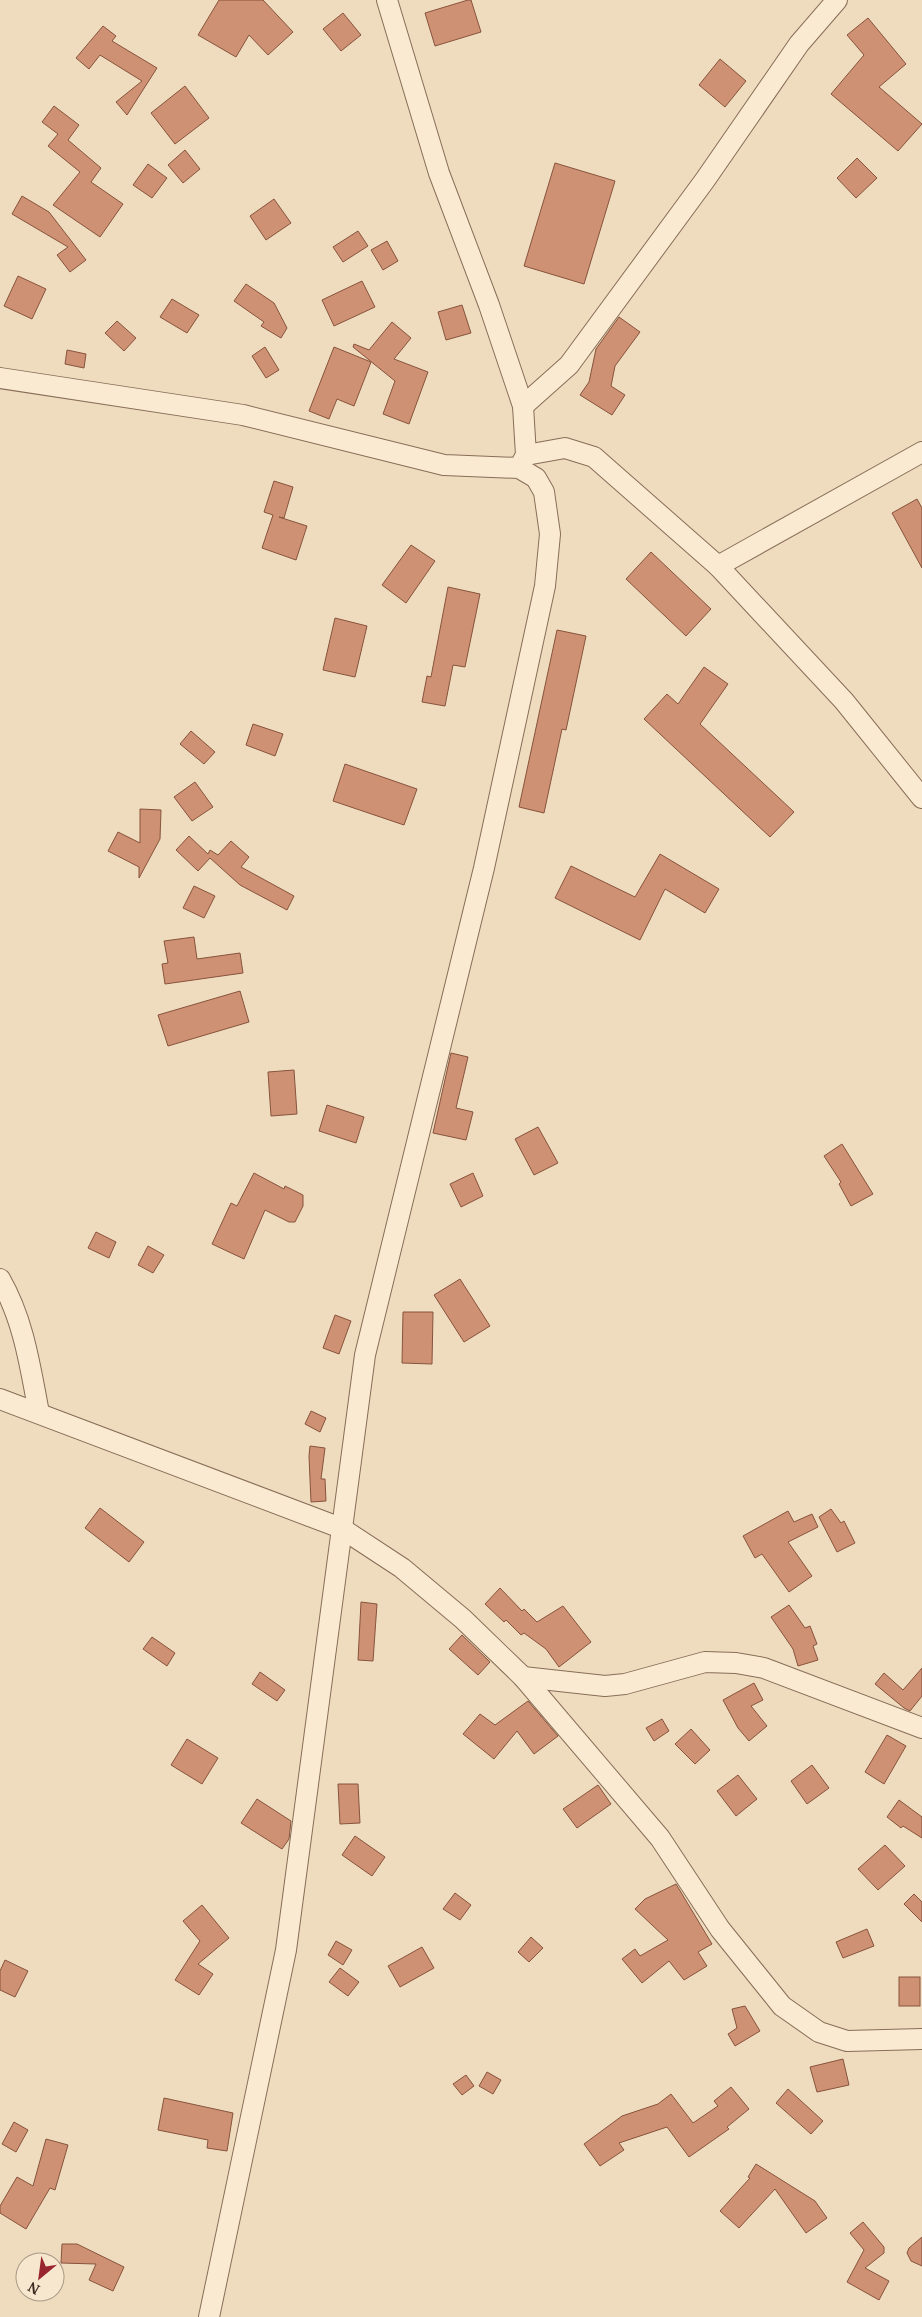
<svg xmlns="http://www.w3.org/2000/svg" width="922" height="2317" viewBox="0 0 922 2317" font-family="'PT Serif',serif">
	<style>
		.building { fill: #ce9173; stroke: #87533c }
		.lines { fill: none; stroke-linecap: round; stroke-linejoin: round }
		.minor-casing { stroke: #886d57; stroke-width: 22 }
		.minor { stroke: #faead2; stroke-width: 20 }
	</style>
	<rect width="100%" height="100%" fill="#efdcbe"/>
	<!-- building -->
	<g class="building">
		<path d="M219 0H263L293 32 268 55 249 35 236 57 198 35Z"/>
		<path d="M468 0H471L481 32 435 46 425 13Z"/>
		<path d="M343 13 361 35 341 51 323 29Z"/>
		<path d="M868 18 906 64 879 87 922 124 898 151 831 94 864 55 847 35Z"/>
		<path d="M103 26 116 36 112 41 157 68 127 115 116 102 142 81 100 55 89 69 76 58Z"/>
		<path d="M720 59 746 81 725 107 699 85Z"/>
		<path d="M185 86 209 118 175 144 151 113Z"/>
		<path d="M54 106 79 125 68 140 101 168 91 182 123 204 100 237 53 205 80 172 48 146 58 134 42 122Z"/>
		<path d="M185 150 200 169 183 183 168 165Z"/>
		<path d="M857 158 877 178 856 198 837 178Z"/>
		<path d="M555 163 615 181 584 284 524 266Z"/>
		<path d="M148 164 167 178 152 198 133 185Z"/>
		<path d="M22 196 49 212 86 260 70 272 57 255 68 247 12 214Z"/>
		<path d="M274 199 291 223 266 240 250 216Z"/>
		<path d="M358 231 368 246 343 262 333 247Z"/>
		<path d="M387 241 398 261 383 270 371 250Z"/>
		<path d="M18 276 46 289 32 319 4 306Z"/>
		<path d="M362 281 375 307 334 326 322 300Z"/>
		<path d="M246 284 274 303 287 328 281 338 261 326 264 322 234 301Z"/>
		<path d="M172 299 199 315 187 333 160 317Z"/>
		<path d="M462 305 471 333 446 340 438 312Z"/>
		<path d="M619 317 640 332 615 366 611 386 625 395 612 415 580 395 589 382 596 349Z"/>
		<path d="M117 321 136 338 124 351 105 333Z"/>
		<path d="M392 322 411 338 394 359 428 372 409 424 383 414 395 381 353 347 354 344 369 350Z"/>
		<path d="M265 347 279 370 266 378 252 356Z"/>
		<path d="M334 347 371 362 354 406 337 399 329 419 309 411Z"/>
		<path d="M67 350 86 354 84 368 65 364Z"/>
		<path d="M274 481 293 487 284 518 279 517 307 526 296 560 262 548 273 515 264 512Z"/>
		<path d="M917 499 922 508V568L892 513Z"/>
		<path d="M411 545 435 561 406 603 382 585Z"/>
		<path d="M651 552 711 609 686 636 626 579Z"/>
		<path d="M448 587 480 594 465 667 453 665 445 706 422 702 427 676 431 677Z"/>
		<path d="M335 618 367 626 355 677 323 670Z"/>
		<path d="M557 630 586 636 566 730 562 729 544 813 519 807Z"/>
		<path d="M704 667 728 684 700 724 794 812 770 837 644 719 667 694 678 704Z"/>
		<path d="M253 724 283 734 275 756 246 745Z"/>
		<path d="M191 731 215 752 204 764 180 744Z"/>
		<path d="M345 764 417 789 404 825 333 801Z"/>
		<path d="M195 782 213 807 192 821 174 797Z"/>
		<path d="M140 809 161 810 160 839 139 878V867L108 851 118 832 140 843Z"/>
		<path d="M189 836 208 854 210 850 218 855 231 841 249 857 241 867 294 896 287 910 240 885 210 858 198 871 176 850Z"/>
		<path d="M660 854 719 889 705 913 665 889 640 940 555 898 571 866 635 897Z"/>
		<path d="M194 886 215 896 204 918 183 908Z"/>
		<path d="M194 937 197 959 240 953 243 973 165 984 162 964 168 963 164 941Z"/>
		<path d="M240 991 249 1022 168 1046 158 1015Z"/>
		<path d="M451 1053 468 1057 456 1108 473 1112 466 1140 433 1133Z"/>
		<path d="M294 1070 297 1114 271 1116 268 1072Z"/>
		<path d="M327 1105 364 1117 356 1143 319 1131Z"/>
		<path d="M538 1127 558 1163 534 1175 515 1139Z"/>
		<path d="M842 1144 873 1194 851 1206 839 1184 841 1182 824 1156Z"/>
		<path d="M254 1173 284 1189 285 1186 303 1195V1206L295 1222H289L265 1210 244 1259 212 1244 231 1203 237 1206Z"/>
		<path d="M473 1173 483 1196 461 1207 450 1184Z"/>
		<path d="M96 1232 116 1242 109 1258 88 1248Z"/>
		<path d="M148 1246 164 1255 153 1273 138 1265Z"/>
		<path d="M460 1279 490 1326 464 1342 434 1295Z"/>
		<path d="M403 1312H433L432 1364 402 1363Z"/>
		<path d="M335 1315 351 1321 339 1354 323 1348Z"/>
		<path d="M311 1411 326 1418 320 1432 305 1424Z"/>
		<path d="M310 1446 325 1448 321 1479H325L326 1501 311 1502 309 1456Z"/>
		<path d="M100 1508 144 1542 129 1562 85 1528Z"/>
		<path d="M831 1509 841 1523 844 1521 855 1543 837 1552 819 1517Z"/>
		<path d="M788 1511 794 1522 812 1514 818 1527 788 1542 812 1576 789 1592 762 1554 755 1558 743 1536Z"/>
		<path d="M500 1588 522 1611 524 1609 537 1622 563 1606 591 1642 559 1667 546 1649 524 1633 521 1635 506 1620 504 1622 485 1604Z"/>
		<path d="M361 1602 377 1604 373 1661 358 1660Z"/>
		<path d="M789 1605 805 1628 810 1626 817 1644 813 1646 818 1660 798 1666 793 1649 771 1617Z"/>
		<path d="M462 1635 490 1662 478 1675 449 1649Z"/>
		<path d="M152 1637 175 1653 167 1666 143 1649Z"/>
		<path d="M922 1668V1696L910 1711 904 1708 875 1684 884 1673 903 1690Z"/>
		<path d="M260 1672 285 1690 277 1701 252 1684Z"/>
		<path d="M754 1683 763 1700 751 1706 767 1726 749 1741 738 1728 723 1700Z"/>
		<path d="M528 1701 558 1736 534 1754 517 1731 494 1759 463 1734 480 1714 495 1725Z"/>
		<path d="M662 1719 669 1731 654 1741 646 1728Z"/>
		<path d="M691 1729 710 1750 695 1764 675 1744Z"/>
		<path d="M887 1735 906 1746 884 1784 865 1772Z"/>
		<path d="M187 1739 218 1758 202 1784 171 1765Z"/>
		<path d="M812 1765 829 1788 807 1804 791 1781Z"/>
		<path d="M738 1775 757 1799 736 1816 717 1791Z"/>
		<path d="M338 1784H358L360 1823 340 1824Z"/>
		<path d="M598 1785 611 1804 577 1828 563 1809Z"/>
		<path d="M257 1799 291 1821 289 1839 282 1849 241 1823Z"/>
		<path d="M899 1800 922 1817V1838L903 1826 901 1828 887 1817Z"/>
		<path d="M355 1836 385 1857 372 1876 342 1855Z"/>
		<path d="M885 1845 905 1866 878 1890 858 1869Z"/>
		<path d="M676 1884 712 1944 698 1952 707 1966 684 1980 669 1961 642 1983 622 1959 635 1949 640 1956 668 1940 635 1909 645 1899Z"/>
		<path d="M455 1893 471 1905 460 1920 443 1909Z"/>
		<path d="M914 1894 922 1902V1922L904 1904Z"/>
		<path d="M202 1905 229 1938 198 1964 213 1974 199 1995 175 1980 200 1941 183 1921Z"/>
		<path d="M867 1929 874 1946 843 1958 836 1942Z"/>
		<path d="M531 1937 543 1948 529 1962 518 1952Z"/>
		<path d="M336 1941 352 1950 343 1965 328 1955Z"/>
		<path d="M422 1947 434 1968 400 1987 388 1966Z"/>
		<path d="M5 1960 28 1971 15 1997 0 1990V1971Z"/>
		<path d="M340 1968 359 1982 348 1996 329 1982Z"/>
		<rect x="899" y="1977" width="21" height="29"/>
		<path d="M745 2006 760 2031 735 2046 728 2034 737 2028 732 2009Z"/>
		<path d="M843 2059 849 2085 817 2092 810 2067Z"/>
		<path d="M487 2072 501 2080 493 2094 479 2086Z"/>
		<path d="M466 2075 474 2086 462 2095 453 2084Z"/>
		<path d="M731 2087 749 2109 727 2127 729 2129 689 2157 667 2127 619 2143 624 2150 600 2166 584 2144 622 2116 658 2104 671 2094 693 2123 718 2106 714 2101Z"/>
		<path d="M788 2089 823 2121 811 2134 776 2103Z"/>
		<path d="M164 2098 233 2113 227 2151 207 2148 208 2140 158 2130Z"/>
		<path d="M14 2122 28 2130 16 2152 2 2144Z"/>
		<path d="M46 2139 68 2145 55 2190 50 2188 26 2229 0 2213V2206L17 2177 33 2186Z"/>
		<path d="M756 2164 815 2201 827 2218 806 2233 775 2189 739 2228 720 2211 750 2178 748 2177Z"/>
		<path d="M863 2222 884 2247V2253L865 2268 889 2281 879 2300 847 2282 864 2250 850 2233Z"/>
		<path d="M922 2237V2266L911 2261 907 2253 909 2248Z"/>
		<path d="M62 2244H77L124 2267 113 2291 89 2280 96 2264 61 2263Z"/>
	</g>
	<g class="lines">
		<!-- minor casing -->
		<g class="minor-casing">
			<g id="minor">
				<path d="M387 0 439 173 489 305 523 406 526 455 520 466"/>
				<path d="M0 378 243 415 444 465 519 468 536 478 544 492 550 534 545 586 484 868 365 1355 286 1950 209 2317"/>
				<path d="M523 406 569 365 705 180 799 44 837 0"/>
				<path d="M526 455 565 448 594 457 718 566 844 701 922 798"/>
				<path d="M718 566 922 452"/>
				<path d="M0 1279C24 1321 30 1366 39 1413"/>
				<path d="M0 1399 341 1528 402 1568 463 1619 523 1677 660 1838 720 1929 782 2006 819 2032 847 2041 922 2039"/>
				<path d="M523 1677 605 1686 625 1684 705 1662 736 1663 764 1668 922 1728"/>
			</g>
		</g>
		<!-- minor -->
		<use href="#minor" class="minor"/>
	</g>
	<!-- north arrow -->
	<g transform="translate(40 2277) rotate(209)"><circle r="24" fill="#f6e7ce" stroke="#aa9a87"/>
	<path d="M0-4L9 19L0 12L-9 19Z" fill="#982530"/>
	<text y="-8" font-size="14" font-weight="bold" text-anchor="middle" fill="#37261c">N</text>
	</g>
</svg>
